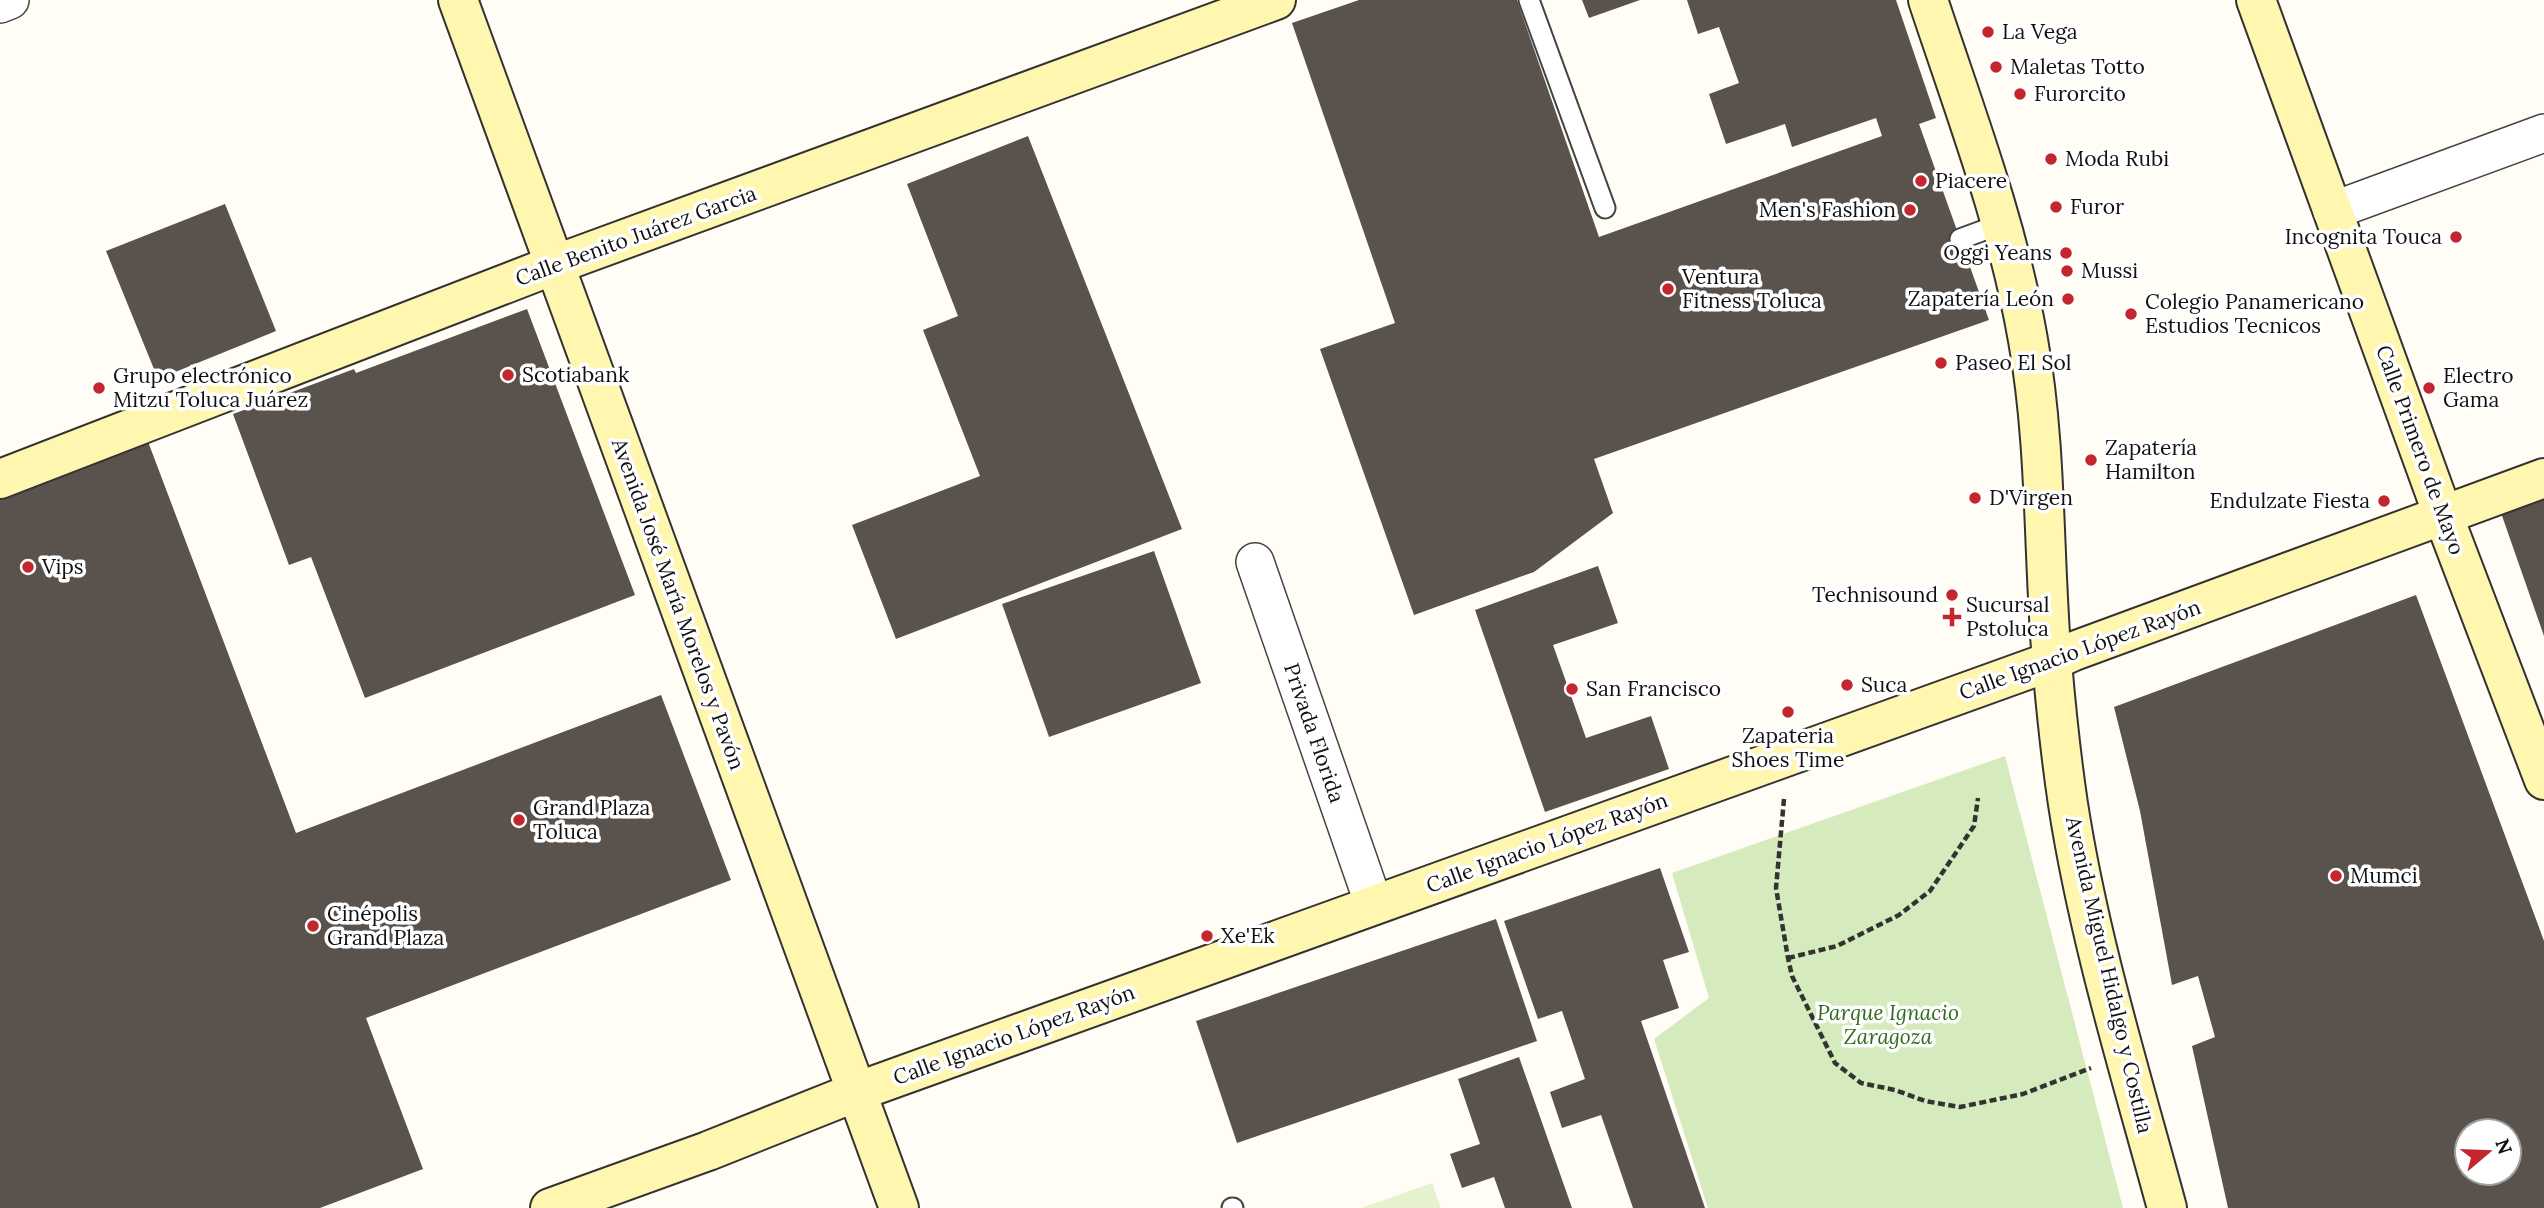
<svg xmlns="http://www.w3.org/2000/svg" width="2544" height="1208" viewBox="0 0 2544 1208" font-family="Lora,serif">
	<style>
		.park { fill: #d5ebbd }
		.pitch { fill: #e6f2cf }
		.building { fill: #5a524d; fill-rule: evenodd }
		.lines { fill: none; stroke-linecap: round; stroke-linejoin: round }
		.lane-casing { stroke: #444; stroke-width: 23 }
		.street-casing { stroke: #444; stroke-width: 40 }
		.secondary-casing { stroke: #333; stroke-width: 42 }
		.path { stroke: #333; stroke-width: 4.5; stroke-dasharray: 7 3.5; stroke-linecap: butt }
		.lane { stroke: #fff; stroke-width: 19 }
		.street { stroke: #fff; stroke-width: 37 }
		.secondary { stroke: #fff6b0; stroke-width: 38 }
		.poi-dot { fill: #c4262e; stroke: #fff; stroke-width: 2.5 }
		.labels { text-anchor: middle; stroke-width: 7; stroke-linejoin: round; paint-order: stroke }
		.poi-label { font-size: 21px; fill: #111; stroke: #fff; text-anchor: start }
		.street-label { font-size: 21px; fill: #111; stroke: #fff }
		.park-label { font-size: 21px; font-style: italic; fill: #2f6b1f; stroke: #fff }
	</style>
	<rect width="100%" height="100%" fill="#fffdf5"/>
	<!-- park -->
	<path class="park" d="M2005 756 2123 1208H1708L1654 1039 1709 998 1672 873Z"/>
	<!-- pitch -->
	<path class="pitch" d="M1432 1183 1441 1208H1361Z"/>
	<!-- building -->
	<g class="building">
		<path d="M1359 0H1517L1599 237 1882 136 1876 118 1792 147 1785 124 1726 144 1709 94 1739 83 1719 27 1698 34 1687 0H1896L1936 118 1919 124 1989 320 1594 459 1613 513 1534 572 1414 615 1320 349 1395 323 1292 23Z"/>
		<path d="M1582 0H1640L1589 18Z"/>
		<path d="M1028 136 1182 529 896 639 852 525 980 476 923 330 958 316 907 184Z"/>
		<path d="M225 204 276 331 158 379 106 251Z"/>
		<path d="M527 309 635 595 365 698 311 557 289 565 233 414 354 369 356 373Z"/>
		<path d="M147 439 296 833 661 695 731 880 366 1018 423 1169 320 1208H0V494Z"/>
		<path d="M2544 495V636L2500 510Z"/>
		<path d="M1154 551 1201 683 1049 737 1002 604Z"/>
		<path d="M1598 566 1618 623 1553 645 1586 738 1651 716 1669 769 1545 812 1475 610Z"/>
		<path d="M2416 595 2544 941V1208H2228L2192 1046 2215 1037 2198 976 2172 985 2140 811 2114 707ZM2467 1131H2509V1173H2467Z"/>
		<path d="M1660 868 1689 952 1663 960 1679 1008 1641 1021 1705 1208H1633L1601 1115 1562 1128 1550 1092 1585 1079 1562 1011 1538 1019 1504 921Z"/>
		<path d="M1496 919 1537 1041 1237 1143 1196 1021Z"/>
		<path d="M1519 1057 1572 1208H1505L1494 1177 1462 1188 1450 1154 1480 1144 1458 1079Z"/>
	</g>
	<g class="lines">
		<!-- lane casing -->
		<g class="lane-casing">
			<g id="lane">
				<path d="M1529 0 1605 208"/>
				<path d="M1960 239 2001 224"/>
				<path d="M1232 1208H1233"/>
			</g>
		</g>
		<!-- street casing -->
		<g class="street-casing">
			<g id="street">
				<path d="M0 4 10 0"/>
				<path d="M2332 211 2544 133"/>
				<path d="M1255 562 1374 905"/>
			</g>
		</g>
		<!-- secondary casing -->
		<g class="secondary-casing">
			<g id="secondary">
				<path d="M458 0 899 1208"/>
				<path d="M1928 0C1965 112 2008 224 2028 340 2047 446 2043 554 2052 662 2056 709 2061 757 2068 804 2089 940 2131 1075 2167 1208"/>
				<path d="M2256 0 2443 515 2544 780"/>
				<path d="M0 479 554 265 1276 0"/>
				<path d="M550 1208 708 1151 856 1092 2052 661 2074 651 2544 478"/>
			</g>
		</g>
		<!-- path -->
		<g class="path">
			<path d="M1784 799 1776 888 1788 958 1792 976 1835 1063 1861 1083 1895 1090 1925 1101 1960 1107 2023 1094 2091 1068"/>
			<path d="M1788 958 1837 946 1899 915 1930 891 1974 826 1978 798"/>
		</g>
		<!-- lane -->
		<use href="#lane" class="lane"/>
		<!-- street -->
		<use href="#street" class="street"/>
		<!-- secondary -->
		<use href="#secondary" class="secondary"/>
	</g>
	<!-- markers -->
	<g class="poi-dot">
		<circle cx="1988" cy="32" r="7"/>
		<circle cx="1996" cy="67" r="7"/>
		<circle cx="2020" cy="94" r="7"/>
		<circle cx="2051" cy="159" r="7"/>
		<circle cx="1921" cy="181" r="7"/>
		<circle cx="2056" cy="207" r="7"/>
		<circle cx="1910" cy="210" r="7"/>
		<circle cx="2456" cy="237" r="7"/>
		<circle cx="2066" cy="253" r="7"/>
		<circle cx="2067" cy="271" r="7"/>
		<circle cx="1668" cy="289" r="7"/>
		<circle cx="2068" cy="299" r="7"/>
		<circle cx="2131" cy="314" r="7"/>
		<circle cx="1941" cy="363" r="7"/>
		<circle cx="508" cy="375" r="7"/>
		<circle cx="99" cy="388" r="7"/>
		<circle cx="2429" cy="388" r="7"/>
		<circle cx="2091" cy="460" r="7"/>
		<circle cx="1975" cy="498" r="7"/>
		<circle cx="2384" cy="501" r="7"/>
		<circle cx="28" cy="567" r="7"/>
		<circle cx="1952" cy="595" r="7"/>
		<path d="M1948.5 606.5h7v7h7v7h-7v7h-7v-7h-7v-7h7z"/>
		<circle cx="1847" cy="685" r="7"/>
		<circle cx="1572" cy="689" r="7"/>
		<circle cx="1788" cy="712" r="7"/>
		<circle cx="519" cy="820" r="7"/>
		<circle cx="2336" cy="876" r="7"/>
		<circle cx="313" cy="926" r="7"/>
		<circle cx="1207" cy="936" r="7"/>
	</g>
	<g class="labels">
		<!-- poi labels -->
		<g class="poi-label">
			<text x="2002" y="39">La Vega</text>
			<text x="2010" y="74">Maletas Totto</text>
			<text x="2034" y="101">Furorcito</text>
			<text x="2065" y="166">Moda Rubi</text>
			<text x="1935" y="188">Piacere</text>
			<text x="2070" y="214">Furor</text>
			<text x="1896" y="217" text-anchor="end">Men's Fashion</text>
			<text x="2442" y="244" text-anchor="end">Incognita Touca</text>
			<text x="2052" y="260" text-anchor="end">Oggi Yeans</text>
			<text x="2081" y="278">Mussi</text>
			<text x="1682" y="284">Ventura<tspan x="1682" dy="24">Fitness Toluca</tspan></text>
			<text x="2054" y="306" text-anchor="end">Zapatería León</text>
			<text x="2145" y="309">Colegio Panamericano<tspan x="2145" dy="24">Estudios Tecnicos</tspan></text>
			<text x="1955" y="370">Paseo El Sol</text>
			<text x="522" y="382">Scotiabank</text>
			<text x="113" y="383">Grupo electrónico<tspan x="113" dy="24">Mitzu Toluca Juárez</tspan></text>
			<text x="2443" y="383">Electro<tspan x="2443" dy="24">Gama</tspan></text>
			<text x="2105" y="455">Zapatería<tspan x="2105" dy="24">Hamilton</tspan></text>
			<text x="1989" y="505">D'Virgen</text>
			<text x="2370" y="508" text-anchor="end">Endulzate Fiesta</text>
			<text x="42" y="574">Vips</text>
			<text x="1938" y="602" text-anchor="end">Technisound</text>
			<text x="1966" y="612">Sucursal<tspan x="1966" dy="24">Pstoluca</tspan></text>
			<text x="1861" y="692">Suca</text>
			<text x="1586" y="696">San Francisco</text>
			<text x="1788" y="743" text-anchor="middle">Zapateria<tspan x="1788" dy="24">Shoes Time</tspan></text>
			<text x="533" y="815">Grand Plaza<tspan x="533" dy="24">Toluca</tspan></text>
			<text x="2350" y="883">Mumci</text>
			<text x="327" y="921">Cinépolis<tspan x="327" dy="24">Grand Plaza</tspan></text>
			<text x="1221" y="943">Xe'Ek</text>
		</g>
		<!-- street labels -->
		<g class="street-label">
			<text transform="translate(636 236) rotate(-20)" y="7">Calle Benito Juárez Garcia</text>
			<text transform="translate(2420 450) rotate(70)" y="7">Calle Primero de Mayo</text>
			<text transform="translate(678 604) rotate(70)" y="7">Avenida José María Morelos y Pavón</text>
			<text transform="translate(2080 650) rotate(-20)" y="7">Calle Ignacio López Rayón</text>
			<text transform="translate(1314 733) rotate(71)" y="7">Privada Florida</text>
			<text transform="translate(1547 843) rotate(-20)" y="7">Calle Ignacio López Rayón</text>
			<text transform="translate(2109 975) rotate(77)" y="7">Avenida Miguel Hidalgo y Costilla</text>
			<text transform="translate(1014 1035) rotate(-20)" y="7">Calle Ignacio López Rayón</text>
		</g>
		<!-- park labels -->
		<g class="park-label">
			<text x="1888" y="1020">Parque Ignacio<tspan x="1888" dy="24">Zaragoza</tspan></text>
		</g>
	</g>
	<!-- north arrow -->
	<g transform="translate(2488 1152) rotate(71)"><circle r="33" fill="#ffffff" stroke="#a0a0a0" stroke-width="2"/>
	<path d="M0-5L12 26L0 18L-12 26Z" fill="#c4262e"/>
	<text y="-10" font-size="19" font-weight="bold" text-anchor="middle" fill="#111111">N</text>
	</g>
</svg>
